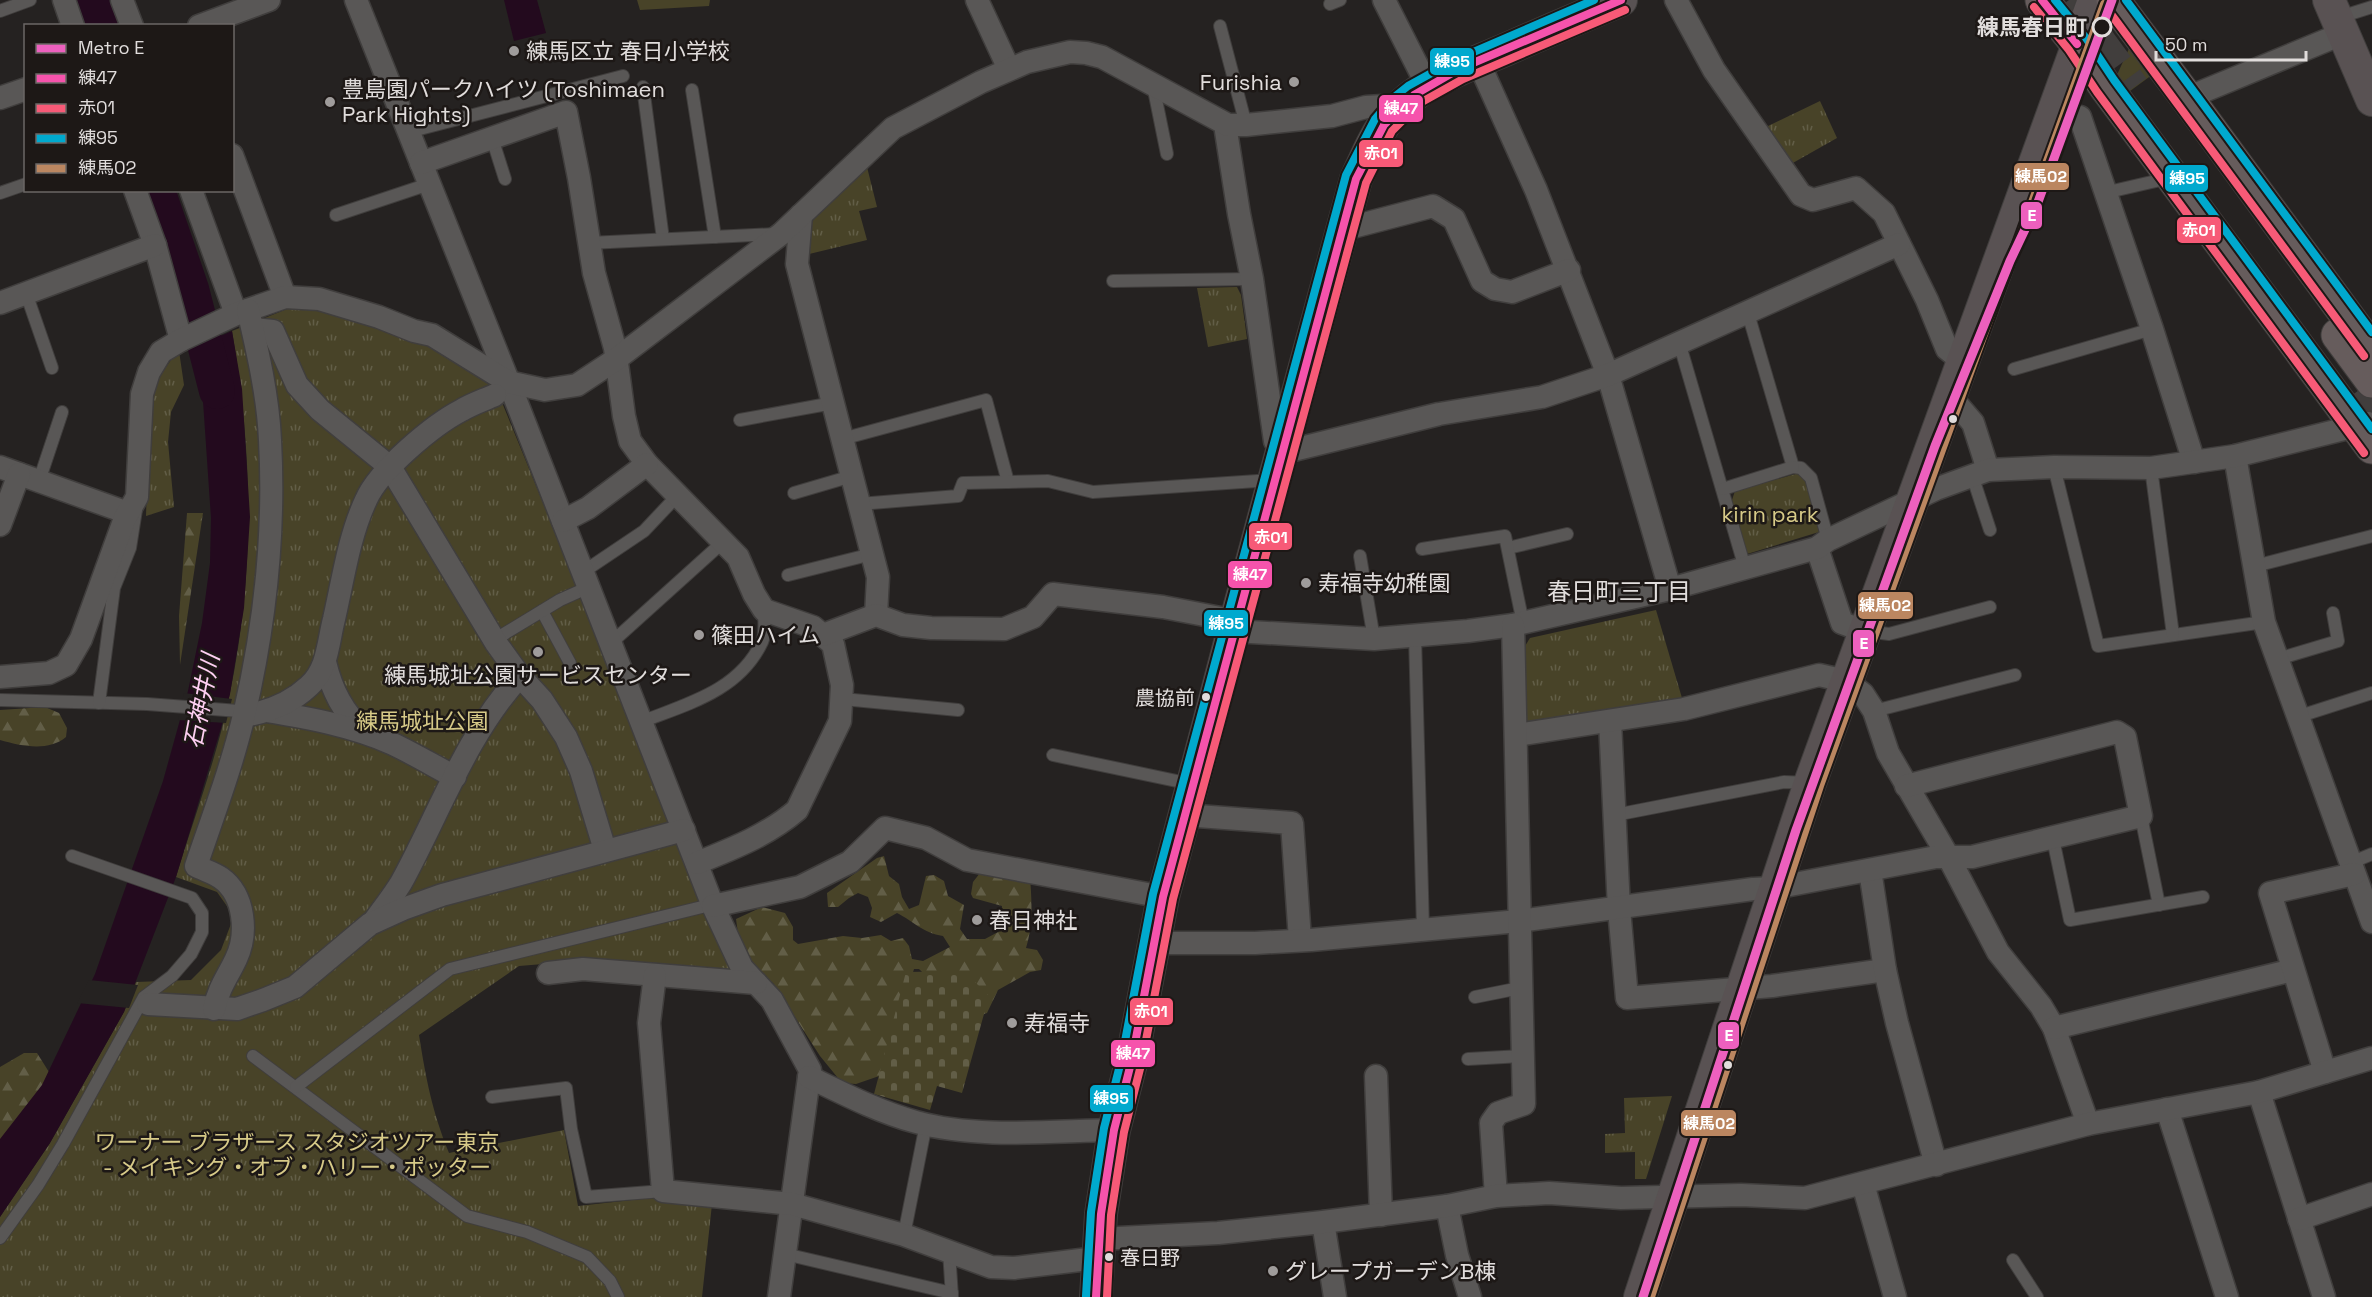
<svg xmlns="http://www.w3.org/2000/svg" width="2372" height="1297" viewBox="0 0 2372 1297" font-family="'Space Grotesk','Noto Sans JP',sans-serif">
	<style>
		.green { fill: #484328 }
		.forest { fill: url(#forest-firs) }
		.cemetery { fill: url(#cemetery-stones) }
		.park { fill: url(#park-tufts) }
		.water { fill: #230a1e }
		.pier { fill: #252221 }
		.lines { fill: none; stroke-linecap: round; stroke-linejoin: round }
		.river { stroke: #230a1e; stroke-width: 36 }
		.primary-tunnel { stroke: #413e3d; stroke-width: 33; stroke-dasharray: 33 16; stroke-linecap: butt }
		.lane-casing { stroke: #403e3d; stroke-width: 14 }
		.street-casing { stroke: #403e3d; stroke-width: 25 }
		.secondary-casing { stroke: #403e3d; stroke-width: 34 }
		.primary-casing { stroke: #403e3d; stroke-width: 35 }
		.lane { stroke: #595756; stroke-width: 12 }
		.street { stroke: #595756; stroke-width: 22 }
		.secondary { stroke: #595253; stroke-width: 32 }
		.primary { stroke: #665c5c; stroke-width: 33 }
		.bus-1-casing { stroke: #1d1816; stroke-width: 12 }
		.bus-2-casing { stroke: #1d1816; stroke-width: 12 }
		.bus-3-casing { stroke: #1d1816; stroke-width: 12 }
		.bus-4-casing { stroke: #1d1816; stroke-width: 12 }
		.bus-1 { stroke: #f653ac; stroke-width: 8 }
		.bus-2 { stroke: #f75a77; stroke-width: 8 }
		.bus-3 { stroke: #00a9ce; stroke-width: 8 }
		.bus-4 { stroke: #bb8660; stroke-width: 8 }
		.metro-1-casing { stroke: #1d1816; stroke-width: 14 }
		.metro-1 { stroke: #ed60be; stroke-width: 9 }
		.stop-dot { fill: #1d1816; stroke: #e1dddc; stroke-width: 3 }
		.poi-dot { fill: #9f9c9b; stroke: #1d1816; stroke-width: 2 }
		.bus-dot { fill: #e1dddc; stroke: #1d1816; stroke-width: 2 }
		.labels { text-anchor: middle; stroke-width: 5; stroke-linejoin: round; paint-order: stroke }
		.bus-label { font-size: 20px; fill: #e1dddc; stroke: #1d1816; text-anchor: end }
		.stop-label { font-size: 22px; font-weight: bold; fill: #e1dddc; stroke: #1d1816; text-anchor: end }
		.poi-label { font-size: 22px; fill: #e1dddc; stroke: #1d1816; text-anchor: start }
		.park-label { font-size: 22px; fill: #d7ca88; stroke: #1d1816 }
		.neighbourhood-label { font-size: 24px; fill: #e1dddc; stroke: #1d1816 }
		.water-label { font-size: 24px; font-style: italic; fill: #fecff2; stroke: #1d1816 }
		.line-badge { stroke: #1d1816; stroke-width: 2 }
		.badge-label { font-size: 16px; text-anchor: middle; font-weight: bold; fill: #fff }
	</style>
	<defs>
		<pattern id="forest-firs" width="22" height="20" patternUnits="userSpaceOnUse" patternTransform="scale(1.5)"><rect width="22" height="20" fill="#484328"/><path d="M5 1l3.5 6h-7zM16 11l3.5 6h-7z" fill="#625e47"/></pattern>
		<pattern id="cemetery-stones" width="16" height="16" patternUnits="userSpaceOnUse" patternTransform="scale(1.5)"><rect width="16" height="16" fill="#484328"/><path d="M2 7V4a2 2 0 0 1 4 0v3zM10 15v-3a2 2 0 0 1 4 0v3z" fill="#625e47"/></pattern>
		<pattern id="park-tufts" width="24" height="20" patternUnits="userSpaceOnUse" patternTransform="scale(1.5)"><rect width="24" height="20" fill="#484328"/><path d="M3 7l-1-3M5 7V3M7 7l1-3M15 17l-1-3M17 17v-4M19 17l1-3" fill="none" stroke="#625e47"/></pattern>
	</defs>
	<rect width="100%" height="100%" fill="#252221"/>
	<!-- green -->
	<g class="green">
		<path d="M637 0H710L709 6 640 10Z"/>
		<path d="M2132 42 2156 72 2126 94 2116 77Z"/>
	</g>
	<!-- forest -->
	<g class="forest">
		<path d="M187 513H203L180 665 179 616Z"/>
		<path d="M45 707 59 713 67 728 66 737C48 752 21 746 0 740V710Z"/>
		<path d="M884 856 889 876 899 884 902 897 909 909 919 905 926 876 934 875 944 881 948 896 964 905 960 929 967 939H985L1000 931 1002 906 973 898 971 894 973 882 980 873 1030 878C1032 901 1033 926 1026 948L1037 950 1043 960 1041 970 1030 972 998 990 987 1013 971 1019 919 969H914L898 1021 885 1074 856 1084 842 1083 820 1056 773 983 749 965 740 948 736 919 762 907 785 913 793 927V940L798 944 843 936 862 938 881 935 891 941 903 938 909 946 912 959 923 961 950 947 943 936C923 933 913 921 897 913L881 922 870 917 872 908 868 897 858 893 849 898 838 907H828L827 893 877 858Z"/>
		<path d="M24 1053H37L54 1080 0 1154V1067Z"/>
	</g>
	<!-- cemetery -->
	<path class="cemetery" d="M964 971 989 996 962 1093 937 1086 930 1110 874 1094 906 972Z"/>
	<!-- park -->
	<g class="park">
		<path d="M1820 101 1837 138 1791 164 1766 127Z"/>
		<path d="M867 167 877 207 859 211 867 240 805 255 807 226Z"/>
		<path d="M1237 287 1241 295 1247 339 1208 347 1197 288Z"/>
		<path d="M287 309 328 311 435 345 494 383 735 972 567 962 519 966 419 1035C426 1079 432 1111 449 1153L564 1130 578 1206 650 1198 712 1204 702 1297H0V1217L50 1143 124 1012 136 982 191 980 221 950 234 916 217 892 176 877C194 817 218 755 230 693 255 572 253 453 232 331Z"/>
		<path d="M179 351 184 385 171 412 168 442 174 507 146 516 150 395 161 374 176 353Z"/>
		<path d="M1799 473 1806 480 1819 532 1747 554 1732 500 1735 491Z"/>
		<path d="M1656 610 1682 698 1532 725 1525 719 1522 651 1530 638Z"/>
		<path d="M1672 1096 1646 1179H1635V1152L1605 1153V1134L1625 1133 1624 1098Z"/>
	</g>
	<!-- water -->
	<g class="water">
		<path d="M504 0H537L546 33 514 41Z"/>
		<path d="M232 331 242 389 250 517 244 608 230 694 221 728 176 877 124 1012 50 1143 0 1217V1139L42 1085 95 974 163 781 188 691 202 623 210 563 211 518 203 401 193 348Z"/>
	</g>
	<!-- pier -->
	<g class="pier">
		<path d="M184 693 232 699 226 723 178 720Z"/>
		<path d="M89 980 138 985 129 1008 77 1003Z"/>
	</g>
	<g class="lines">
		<!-- river -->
		<g class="river">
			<path d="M92 0 101 26"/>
			<path d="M157 190 191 289 217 391"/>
		</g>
		<!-- primary-tunnel -->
		<g class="primary-tunnel">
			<path d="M2069 0 2133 88"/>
			<path d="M2355 393 2372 416"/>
		</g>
		<!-- lane casing -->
		<g class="lane-casing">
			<g id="lane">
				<path d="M1330 4 1340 0"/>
				<path d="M0 11 30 0"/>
				<path d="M2337 18 2372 7"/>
				<path d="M1220 26 1246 125"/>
				<path d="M1153 85 1167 154"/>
				<path d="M643 87 663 239"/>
				<path d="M692 90 715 237"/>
				<path d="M408 132 623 76"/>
				<path d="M492 138 505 179"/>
				<path d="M0 193 26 184"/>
				<path d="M2104 193 2156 181 2167 172"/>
				<path d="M336 215 429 184"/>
				<path d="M589 243 776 234"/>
				<path d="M1113 281 1252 279"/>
				<path d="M26 293 52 368"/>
				<path d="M1747 310 1793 467 1801 468 1811 478 1828 540"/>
				<path d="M1679 342 1745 568"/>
				<path d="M2014 369 2152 329"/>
				<path d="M740 420 833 403"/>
				<path d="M842 439 986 400 1008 482"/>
				<path d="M2054 467 2098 646 2264 622"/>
				<path d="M2151 468 2173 635"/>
				<path d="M1972 475 1990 530"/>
				<path d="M39 481 62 412"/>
				<path d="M1723 489 1793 467"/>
				<path d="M794 493 852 476"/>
				<path d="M859 504 958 496 963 483 1048 481 1093 492 1273 480"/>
				<path d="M1508 548 1567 534"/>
				<path d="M1422 549 1505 536 1523 623"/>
				<path d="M1360 556 1374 639"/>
				<path d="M2255 566 2372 536"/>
				<path d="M583 572 644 531 677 496"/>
				<path d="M788 575 872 554"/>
				<path d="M542 611 570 663"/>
				<path d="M1866 631 1889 634 1990 607"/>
				<path d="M504 634 560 600 589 587"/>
				<path d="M1415 636 1423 929"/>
				<path d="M611 643 723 542"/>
				<path d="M2278 659 2338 641 2333 613"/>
				<path d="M843 699 958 710"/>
				<path d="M0 700 147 704 239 711"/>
				<path d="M99 703 114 588 130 548 136 510"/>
				<path d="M1874 711 2015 675"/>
				<path d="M2300 716 2372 693"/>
				<path d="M641 722C687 704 739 691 762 642 766 634 764 619 764 610"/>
				<path d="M1053 755 1191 784"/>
				<path d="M1615 815 1784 782 1809 783"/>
				<path d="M2141 816 2159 905"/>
				<path d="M2053 839 2070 920 2203 897"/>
				<path d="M2350 863 2372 854"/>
				<path d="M1475 997 1520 988"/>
				<path d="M253 1056 467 1216 527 1232 587 1257 610 1281 618 1297"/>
				<path d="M1468 1059 1522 1056"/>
				<path d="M296 1087 450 969 702 907"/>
				<path d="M492 1097 566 1088 571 1129 586 1197 663 1191"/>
				<path d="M904 1235 926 1124"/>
				<path d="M0 1238 38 1185 63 1144 144 997 172 976 191 954 202 932V913L192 898 72 856"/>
				<path d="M949 1251 952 1297"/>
				<path d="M785 1254 952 1293"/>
				<path d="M2013 1260 2037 1297"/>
			</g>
		</g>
		<!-- street casing -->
		<g class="street-casing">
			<g id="street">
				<path d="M64 0 73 26"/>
				<path d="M122 0 132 26"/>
				<path d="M356 0 511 388 713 906 742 968 772 1000 810 1070 779 1297"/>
				<path d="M977 0 1009 69"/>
				<path d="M1384 0 1427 85"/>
				<path d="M1676 0 1714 70 1801 195 1813 200 1856 188 1884 213 1927 300 1947 349 1962 361"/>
				<path d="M199 26 269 0"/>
				<path d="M1478 61 1536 190 1608 375 1670 589"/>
				<path d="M0 98 26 89"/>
				<path d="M2187 98 2344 33"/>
				<path d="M2080 117 2152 329 2194 462"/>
				<path d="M1228 125 1226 131 1239 214 1252 279 1275 441 1281 453 1439 414 1542 397 1608 375 1899 244"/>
				<path d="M232 155 285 297"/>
				<path d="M421 163 566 112 579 178 594 273 615 348 624 416 630 441 647 464 738 557 754 594 764 610 813 627 833 644 842 685 840 721 797 810C768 835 732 849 697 863"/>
				<path d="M135 190 155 245 181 340"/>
				<path d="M191 190 236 314"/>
				<path d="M801 215 797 264 878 577 876 615"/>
				<path d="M1341 230 1433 206 1454 219 1482 281 1495 289 1512 292 1569 270"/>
				<path d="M0 303 155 245"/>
				<path d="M253 329 273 331 297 385 320 410 390 467 496 643 519 675 542 700 566 737 581 771 605 850"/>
				<path d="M1949 395 1973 423 1988 470"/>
				<path d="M2235 456 2264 622 2372 922"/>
				<path d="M0 467 128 513"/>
				<path d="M563 521 588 508 647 464"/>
				<path d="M0 525 19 474"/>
				<path d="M1817 548 1842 623 1864 631"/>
				<path d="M1233 631 1374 639 1468 631 1513 625 1670 589 1817 548 1828 540 1936 489 1988 470 2054 467 2151 468 2235 456 2368 423"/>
				<path d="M823 635 876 615 903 625 931 628 1004 629 1033 617 1053 594 1163 607 1236 621"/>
				<path d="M325 662C332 691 343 712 364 732"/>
				<path d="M0 677 49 673 66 665 81 639 125 518 137 497 142 394 149 372 161 352 181 340 236 314 285 297 319 299 379 317 414 331 432 335 508 382 545 390 577 385 615 360 781 234 893 128 981 82 1027 62 1070 52 1086 53 1102 57 1228 125H1246L1332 116 1366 107 1400 105"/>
				<path d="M266 711C309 718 353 726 393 744 414 754 434 766 455 777"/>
				<path d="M244 716C268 712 291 703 309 686 328 669 328 642 334 619 343 580 349 536 366 500 379 470 433 425 462 410 472 404 484 400 495 395"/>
				<path d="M1610 721 1619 909 1627 998 1772 986 1885 970"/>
				<path d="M1516 735 1684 709 1819 675 1846 681 1863 694 1874 711 1888 753 1949 858 1998 952 2041 1006 2054 1028 2088 1124"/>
				<path d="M1184 815 1292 823 1300 940"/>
				<path d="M1870 870 1885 970 1897 1023 1936 1165"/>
				<path d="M713 906 800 887 850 862 885 828 926 838 967 860 1163 897"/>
				<path d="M374 921C383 909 393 896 401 883 439 814 466 735 520 676"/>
				<path d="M1154 943H1255L1311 940 1519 921 1753 889 1774 888 1936 857H1972L2141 816 2125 737 2117 732 1906 786"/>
				<path d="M548 973 583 969 756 983"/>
				<path d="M655 975 649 1023 663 1191 792 1204 904 1235 991 1267 1014 1268 1097 1258"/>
				<path d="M148 1004 237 1009 263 1000 295 987 370 924 403 909 442 895 684 830"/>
				<path d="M214 1009C219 987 227 978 236 959 248 934 245 895 221 878 214 873 204 870 196 866 213 816 232 766 244 715 265 625 275 531 270 440 268 396 258 353 248 310"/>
				<path d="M2054 1028 2293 970"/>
				<path d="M2325 1072 2270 893 2354 874"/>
				<path d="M1376 1076 1381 1215"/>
				<path d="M809 1077C844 1094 879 1112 916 1122 977 1139 1051 1131 1114 1130"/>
				<path d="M2259 1092 2324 1297"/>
				<path d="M2167 1109 2227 1297"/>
				<path d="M1863 1184 1895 1297"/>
				<path d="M1496 1196 1491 1123 1498 1113 1524 1104 1513 625"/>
				<path d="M1447 1206 1457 1255 1470 1297"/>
				<path d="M2299 1219 2372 1194"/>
				<path d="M1323 1222 1335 1297"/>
				<path d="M1099 1239 1218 1233 1323 1222 1447 1206 1496 1196 1549 1193 1621 1198 1741 1195 1805 1198 2088 1124 2259 1092 2372 1058"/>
			</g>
		</g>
		<!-- secondary casing -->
		<g class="secondary-casing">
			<g id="secondary">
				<path d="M2329 0 2372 100"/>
				<path d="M1096 1297 1101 1214 1114 1130 1132 1059 1163 897 1233 631 1356 179C1366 158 1374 136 1389 118 1419 82 1465 67 1507 49 1545 32 1583 16 1621 0"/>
				<path d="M1640 1297 1810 783 2094 0"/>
			</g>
		</g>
		<!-- primary casing -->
		<g class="primary-casing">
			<g id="primary">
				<path d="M2042 0 2077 44 2105 86 2372 447"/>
				<path d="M2113 0 2187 98 2372 350"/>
				<path d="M2338 335 2372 381"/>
			</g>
		</g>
		<!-- lane -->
		<use href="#lane" class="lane"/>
		<!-- street -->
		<use href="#street" class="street"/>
		<!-- secondary -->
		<use href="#secondary" class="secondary"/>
		<!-- primary -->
		<use href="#primary" class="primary"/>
		<!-- bus-1 casing -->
		<g class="bus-1-casing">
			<g id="bus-1">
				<path d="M2042 0 2077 44"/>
				<path d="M1096 1297 1101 1214 1114 1130 1132 1059 1163 897 1356 179 1384 125 1414 95 1459 69 1621 0"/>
			</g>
		</g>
		<!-- bus-2 casing -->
		<g class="bus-2-casing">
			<g id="bus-2">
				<path d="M2105 6 2364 356"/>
				<path d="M2034 7 2069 50 2097 92 2364 453"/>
				<path d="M1107 1297 1111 1215 1124 1132 1142 1061 1173 899 1366 183 1392 131 1420 103 1463 79 1625 10"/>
			</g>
		</g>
		<!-- bus-3 casing -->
		<g class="bus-3-casing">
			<g id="bus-3">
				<path d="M2055 0 2086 38 2114 80 2372 429"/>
				<path d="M2126 0 2372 332"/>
				<path d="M1086 1296 1091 1212 1104 1128 1122 1057 1153 894 1346 175 1375 119 1393 98 1408 86 1455 60 1594 0"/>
			</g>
		</g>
		<!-- bus-4 casing -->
		<g class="bus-4-casing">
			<path id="bus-4" d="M1651 1297 1820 786 2104 4"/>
		</g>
		<!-- bus-1 -->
		<use href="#bus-1" class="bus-1"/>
		<!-- bus-2 -->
		<use href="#bus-2" class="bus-2"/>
		<!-- bus-3 -->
		<use href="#bus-3" class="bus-3"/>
		<!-- bus-4 -->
		<use href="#bus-4" class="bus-4"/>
		<!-- metro-1 casing -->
		<g class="metro-1-casing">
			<path id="metro-1" d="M1643 1297 1796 830 1935 446 2010 261 2038 202 2112 0"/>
		</g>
		<!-- metro-1 -->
		<use href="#metro-1" class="metro-1"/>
	</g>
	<!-- markers -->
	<circle class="stop-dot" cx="2102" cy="27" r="9"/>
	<g class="poi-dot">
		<circle cx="514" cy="51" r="6"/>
		<circle cx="1294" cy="82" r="6"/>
		<circle cx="330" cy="102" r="6"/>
		<circle cx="1306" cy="583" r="6"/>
		<circle cx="699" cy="635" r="6"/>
		<circle cx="538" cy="652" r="6"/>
		<circle cx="977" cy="920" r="6"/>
		<circle cx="1012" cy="1023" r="6"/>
		<circle cx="1273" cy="1271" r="6"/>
	</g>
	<g class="bus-dot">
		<circle cx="1953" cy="419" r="5"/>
		<circle cx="1206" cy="697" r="5"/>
		<circle cx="1728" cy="1065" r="5"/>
		<circle cx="1109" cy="1257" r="5"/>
	</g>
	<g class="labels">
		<!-- bus labels -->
		<g class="bus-label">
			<text x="1195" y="705">農協前</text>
			<text x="1120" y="1265" text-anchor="start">春日野</text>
		</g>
		<!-- stop labels -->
		<g class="stop-label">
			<text x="2087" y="35">練馬春日町</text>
		</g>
		<!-- poi labels -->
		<g class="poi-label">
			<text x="526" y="59">練馬区立 春日小学校</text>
			<text x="1282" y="90" text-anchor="end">Furishia</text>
			<text x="342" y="97">豊島園パークハイツ (Toshimaen<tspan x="342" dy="25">Park Hights)</tspan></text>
			<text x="1318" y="591">寿福寺幼稚園</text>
			<text x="711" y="643">篠田ハイム</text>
			<text x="538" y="683" text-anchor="middle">練馬城址公園サービスセンター</text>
			<text x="989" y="928">春日神社</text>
			<text x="1024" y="1031">寿福寺</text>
			<text x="1285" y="1279">グレープガーデンB棟</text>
		</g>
		<!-- park labels -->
		<g class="park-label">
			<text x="1770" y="522">kirin park</text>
			<text x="422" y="729">練馬城址公園</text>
			<text x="297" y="1150">ワーナー ブラザース スタジオツアー東京<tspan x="297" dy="25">- メイキング・オブ・ハリー・ポッター</tspan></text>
		</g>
		<!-- neighbourhood labels -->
		<g class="neighbourhood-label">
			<text x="1619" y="600">春日町三丁目</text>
		</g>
		<!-- water labels -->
		<g class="water-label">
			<text transform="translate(202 701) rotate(-79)" y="8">石神井川</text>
		</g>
	</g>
	<g class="line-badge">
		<rect x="1429" y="47" width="46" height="29" rx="6" fill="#00a9ce"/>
		<rect x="1378" y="94" width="46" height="29" rx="6" fill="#f653ac"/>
		<rect x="1358" y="139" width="46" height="29" rx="6" fill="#f75a77"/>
		<rect x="2013" y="162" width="57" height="29" rx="6" fill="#bb8660"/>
		<rect x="2164" y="164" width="45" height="29" rx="6" fill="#00a9ce"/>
		<rect x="2020" y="201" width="23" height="29" rx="6" fill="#ed60be"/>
		<rect x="2176" y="216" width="46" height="28" rx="6" fill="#f75a77"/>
		<rect x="1248" y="522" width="45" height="29" rx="6" fill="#f75a77"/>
		<rect x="1227" y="560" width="46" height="29" rx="6" fill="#f653ac"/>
		<rect x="1857" y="591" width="57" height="29" rx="6" fill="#bb8660"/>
		<rect x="1203" y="609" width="46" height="28" rx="6" fill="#00a9ce"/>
		<rect x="1852" y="629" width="23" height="29" rx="6" fill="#ed60be"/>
		<rect x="1129" y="997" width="45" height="29" rx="6" fill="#f75a77"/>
		<rect x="1717" y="1021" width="23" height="29" rx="6" fill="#ed60be"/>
		<rect x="1110" y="1039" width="46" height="29" rx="6" fill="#f653ac"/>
		<rect x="1089" y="1084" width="45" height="29" rx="6" fill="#00a9ce"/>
		<rect x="1680" y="1109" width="57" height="28" rx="6" fill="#bb8660"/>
	</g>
	<g class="badge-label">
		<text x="1452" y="67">練95</text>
		<text x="1401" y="114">練47</text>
		<text x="1381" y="159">赤01</text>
		<text x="2041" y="182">練馬02</text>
		<text x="2187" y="184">練95</text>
		<text x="2032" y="221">E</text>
		<text x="2199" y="236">赤01</text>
		<text x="1271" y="543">赤01</text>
		<text x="1250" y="580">練47</text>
		<text x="1885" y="611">練馬02</text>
		<text x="1226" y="629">練95</text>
		<text x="1864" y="649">E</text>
		<text x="1151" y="1017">赤01</text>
		<text x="1729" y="1041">E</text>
		<text x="1133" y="1059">練47</text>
		<text x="1111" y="1104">練95</text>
		<text x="1709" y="1129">練馬02</text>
	</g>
	<!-- legend -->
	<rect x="24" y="24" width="210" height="168" fill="#1d1816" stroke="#6b6765" stroke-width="1.5"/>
	<rect x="36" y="44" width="30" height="9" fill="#ed60be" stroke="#6b6765" stroke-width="1.5"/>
	<text x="78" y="54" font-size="18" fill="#e1dddc">Metro E</text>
	<rect x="36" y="74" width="30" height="9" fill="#f653ac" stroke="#6b6765" stroke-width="1.5"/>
	<text x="78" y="84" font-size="18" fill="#e1dddc">練47</text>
	<rect x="36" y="104" width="30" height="9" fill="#f75a77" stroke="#6b6765" stroke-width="1.5"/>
	<text x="78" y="114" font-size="18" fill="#e1dddc">赤01</text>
	<rect x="36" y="134" width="30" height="9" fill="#00a9ce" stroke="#6b6765" stroke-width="1.5"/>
	<text x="78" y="144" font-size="18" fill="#e1dddc">練95</text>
	<rect x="36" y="164" width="30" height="9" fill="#bb8660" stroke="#6b6765" stroke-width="1.5"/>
	<text x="78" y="174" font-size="18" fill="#e1dddc">練馬02</text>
	<!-- scale -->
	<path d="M2156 51v9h150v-9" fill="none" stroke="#e1dddc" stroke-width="3"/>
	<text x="2165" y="51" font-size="18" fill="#e1dddc" stroke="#1d1816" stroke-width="4.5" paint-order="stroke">50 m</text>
</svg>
